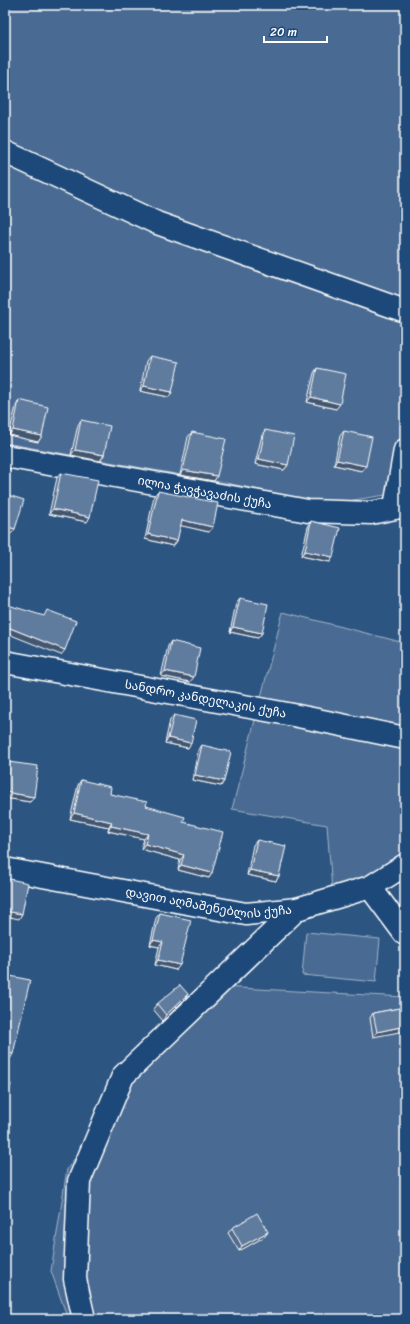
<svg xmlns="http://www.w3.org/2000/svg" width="410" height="1324" viewBox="0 0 410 1324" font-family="Sriracha,'Noto Sans Georgian',sans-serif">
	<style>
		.green { fill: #486b92; stroke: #a4b5c8 }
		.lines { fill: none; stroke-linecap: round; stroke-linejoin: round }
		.street-casing { stroke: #fff; stroke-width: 25 }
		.secondary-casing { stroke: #fff; stroke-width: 25 }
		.street { stroke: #1f4a7a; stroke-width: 22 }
		.secondary { stroke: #1f4a7a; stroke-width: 22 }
		.wall { fill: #516b89; stroke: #fff }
		.shaded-wall { fill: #42576f; stroke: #fff }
		.building { fill: #5e7c9f; stroke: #fff }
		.labels { text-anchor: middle; stroke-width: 3; stroke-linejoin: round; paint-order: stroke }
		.street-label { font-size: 12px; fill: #fff; stroke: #1f4a7a }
	</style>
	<rect width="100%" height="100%" fill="#2c5582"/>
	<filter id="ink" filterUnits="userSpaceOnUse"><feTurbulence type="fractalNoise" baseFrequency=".025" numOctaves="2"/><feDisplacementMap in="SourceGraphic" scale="8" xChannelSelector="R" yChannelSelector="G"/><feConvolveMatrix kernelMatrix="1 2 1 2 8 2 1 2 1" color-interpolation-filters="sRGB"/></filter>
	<g filter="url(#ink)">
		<!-- green -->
		<g class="green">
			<path d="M5 5H405V492L328 504 236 485 5 443Z"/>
			<path d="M283 612 405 643V857L371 881 332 890 327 825 232 809Z"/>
			<path d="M306 932 380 939 376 982 302 975Z"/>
			<path d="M221 987 405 997V1319H68L51 1271 67 1169 142 1067Z"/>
		</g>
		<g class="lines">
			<!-- street casing -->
			<g class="street-casing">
				<g id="street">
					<path d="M5 152 157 223 405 311"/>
					<path id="s1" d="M5 456 308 511 371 513 405 506"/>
					<path d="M395 507 405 450"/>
					<path id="s2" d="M5 662 293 715 405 738"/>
					<path d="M405 865 370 887 405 934"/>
					<path d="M84 1319 75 1279 79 1181 123 1076 297 909"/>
				</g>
			</g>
			<!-- secondary casing -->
			<g class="secondary-casing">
				<g id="secondary">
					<path id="s3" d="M5 869 246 914 297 909 370 887"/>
				</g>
			</g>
			<!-- street -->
			<use href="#street" class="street"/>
			<!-- secondary -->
			<use href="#secondary" class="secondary"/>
		</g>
		<!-- wall -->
		<g class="wall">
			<path d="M150 356 172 392 169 397 140 391 146 361Z"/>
			<path d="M317 368 336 409 307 402 314 373Z"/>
			<path d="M19 400 42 436 38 442 9 435 16 406Z"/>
			<path d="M81 420 104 455 100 461 71 455 78 425Z"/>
			<path d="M265 430 288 465 284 470 255 464 262 435Z"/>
			<path d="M344 431 366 466 362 471 334 465 340 436Z"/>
			<path d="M192 432 214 481 180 475 188 437Z"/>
			<path d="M61 473 87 522 49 514 57 478Z"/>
			<path d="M158 491 209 532 180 525 177 541 173 546 145 539 154 496Z"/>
			<path d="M311 521 333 557 330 562 301 556 308 527Z"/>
			<path d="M240 598 262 633 258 638 230 632 236 603Z"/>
			<path d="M171 641 190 682 161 676 168 646Z"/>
			<path d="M174 715 188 748 165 743 170 720Z"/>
			<path d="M202 745 224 781 221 786 192 780 198 751Z"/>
			<path d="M8 762 34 797 30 802 5 798V765Z"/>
			<path d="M81 780 110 794 146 806 183 822 212 873 209 878 178 870 180 860 141 849 144 839 108 831 109 827 70 819 78 785Z"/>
			<path d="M257 840 279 876 276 881 247 875 253 845Z"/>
			<path d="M160 913 176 970 155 965 159 947 150 945 156 918Z"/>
			<path d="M185 999 163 1021 153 1009 157 1004Z"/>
			<path d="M405 1007 373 1037 370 1018 373 1013Z"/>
			<path d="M232 1228 268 1232 264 1237 239 1251 228 1233Z"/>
		</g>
		<!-- shaded-wall -->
		<g class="shaded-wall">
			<path d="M144 386 172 392 169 397 140 391Z"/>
			<path d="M311 397 340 404 336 409 307 402Z"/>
			<path d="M13 430 42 436 38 442 9 435Z"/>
			<path d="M75 450 104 455 100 461 71 455Z"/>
			<path d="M259 459 288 465 284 470 255 464Z"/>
			<path d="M337 460 366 466 362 471 334 465Z"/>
			<path d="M183 470 217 476 214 481 180 475Z"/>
			<path d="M53 509 90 517 87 522 49 514Z"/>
			<path d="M182 520 213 527 209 532 178 525Z"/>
			<path d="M5 526 15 529 11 534 5 532Z"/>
			<path d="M148 534 177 541 173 546 145 539Z"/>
			<path d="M305 551 333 557 330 562 301 556Z"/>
			<path d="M233 627 262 633 258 638 230 632Z"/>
			<path d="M10 628 65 650 61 655 6 633Z"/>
			<path d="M165 671 194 677 190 682 161 676Z"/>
			<path d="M168 738 191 743 188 748 165 743Z"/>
			<path d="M195 775 224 781 221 786 192 780Z"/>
			<path d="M5 792 34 797 30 802 5 798Z"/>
			<path d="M74 813 112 822 109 827 70 819Z"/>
			<path d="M111 826 148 834 144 839 108 831Z"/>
			<path d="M145 844 184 855 180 860 141 849Z"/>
			<path d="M181 865 212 873 209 878 178 870Z"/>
			<path d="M250 870 279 876 276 881 247 875Z"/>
			<path d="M5 911 22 914 19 919 5 916Z"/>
			<path d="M153 940 163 942 159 947 150 945Z"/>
			<path d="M158 960 180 965 176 970 155 965Z"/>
			<path d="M188 994 185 999 163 1021 166 1015Z"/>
			<path d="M405 1026V1031L373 1037 377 1032Z"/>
			<path d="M5 1052 13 1054 10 1059 5 1058Z"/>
			<path d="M268 1232 264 1237 239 1251 242 1246Z"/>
		</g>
		<!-- building -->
		<g class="building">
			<path d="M150 356 179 362 172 392 144 386Z"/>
			<path d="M317 368 346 374 340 404 311 397Z"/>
			<path d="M19 400 48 407 42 436 13 430Z"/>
			<path d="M81 420 110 426 104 455 75 450Z"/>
			<path d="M265 430 294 436 288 465 259 459Z"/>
			<path d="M344 431 372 437 366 466 337 460Z"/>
			<path d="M192 432 226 439 217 476 183 470Z"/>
			<path d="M61 473 98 480 90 517 53 509Z"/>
			<path d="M158 491 218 503 213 527 182 520 177 541 148 534Z"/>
			<path d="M5 494 24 500 15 529 5 526Z"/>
			<path d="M311 521 340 528 333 557 305 551Z"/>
			<path d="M240 598 268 604 262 633 233 627Z"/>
			<path d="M5 604 44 616 47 610 76 621 65 650 10 628 7 636H5Z"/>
			<path d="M171 641 200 648 194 677 165 671Z"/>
			<path d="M174 715 196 720 191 743 168 738Z"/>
			<path d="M202 745 231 752 224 781 195 775Z"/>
			<path d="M8 762 38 766 34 797 5 792V779Z"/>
			<path d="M81 780 111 787 110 794 147 802 146 806 185 817 183 822 223 832 212 873 181 865 184 855 145 844 148 834 111 826 112 822 74 813Z"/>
			<path d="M257 840 286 846 279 876 250 870Z"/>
			<path d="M5 878 28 883 22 914 5 911Z"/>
			<path d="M160 913 191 920 180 965 158 960 163 942 153 940Z"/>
			<path d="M5 975 30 980 13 1054 5 1052Z"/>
			<path d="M180 985 188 994 166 1015 157 1004Z"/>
			<path d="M405 1007V1026L377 1032 373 1013Z"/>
			<path d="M5 1083 11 1084 5 1114Z"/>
			<path d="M257 1213 268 1232 242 1246 232 1228Z"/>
		</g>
	</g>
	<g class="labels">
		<!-- street labels -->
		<g class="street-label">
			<text dy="4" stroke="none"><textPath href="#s1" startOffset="203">ილია ჭავჭავაძის ქუჩა</textPath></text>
			<text dy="4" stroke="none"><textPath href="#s2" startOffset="204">სანდრო კანდელაკის ქუჩა</textPath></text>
			<text dy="4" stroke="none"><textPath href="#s3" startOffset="207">დავით აღმაშენებლის ქუჩა</textPath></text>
		</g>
	</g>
	<!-- margin -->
	<rect width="410" height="1324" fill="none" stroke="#1f4a7a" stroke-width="20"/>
	<rect x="10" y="10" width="390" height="1304" fill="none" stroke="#fff" stroke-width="1.5" filter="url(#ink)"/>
	<!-- scale -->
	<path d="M264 36v6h63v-6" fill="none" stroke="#ffffff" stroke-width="2"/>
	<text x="270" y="36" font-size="12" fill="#ffffff" stroke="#1f4a7a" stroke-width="3" paint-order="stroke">20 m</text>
</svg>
